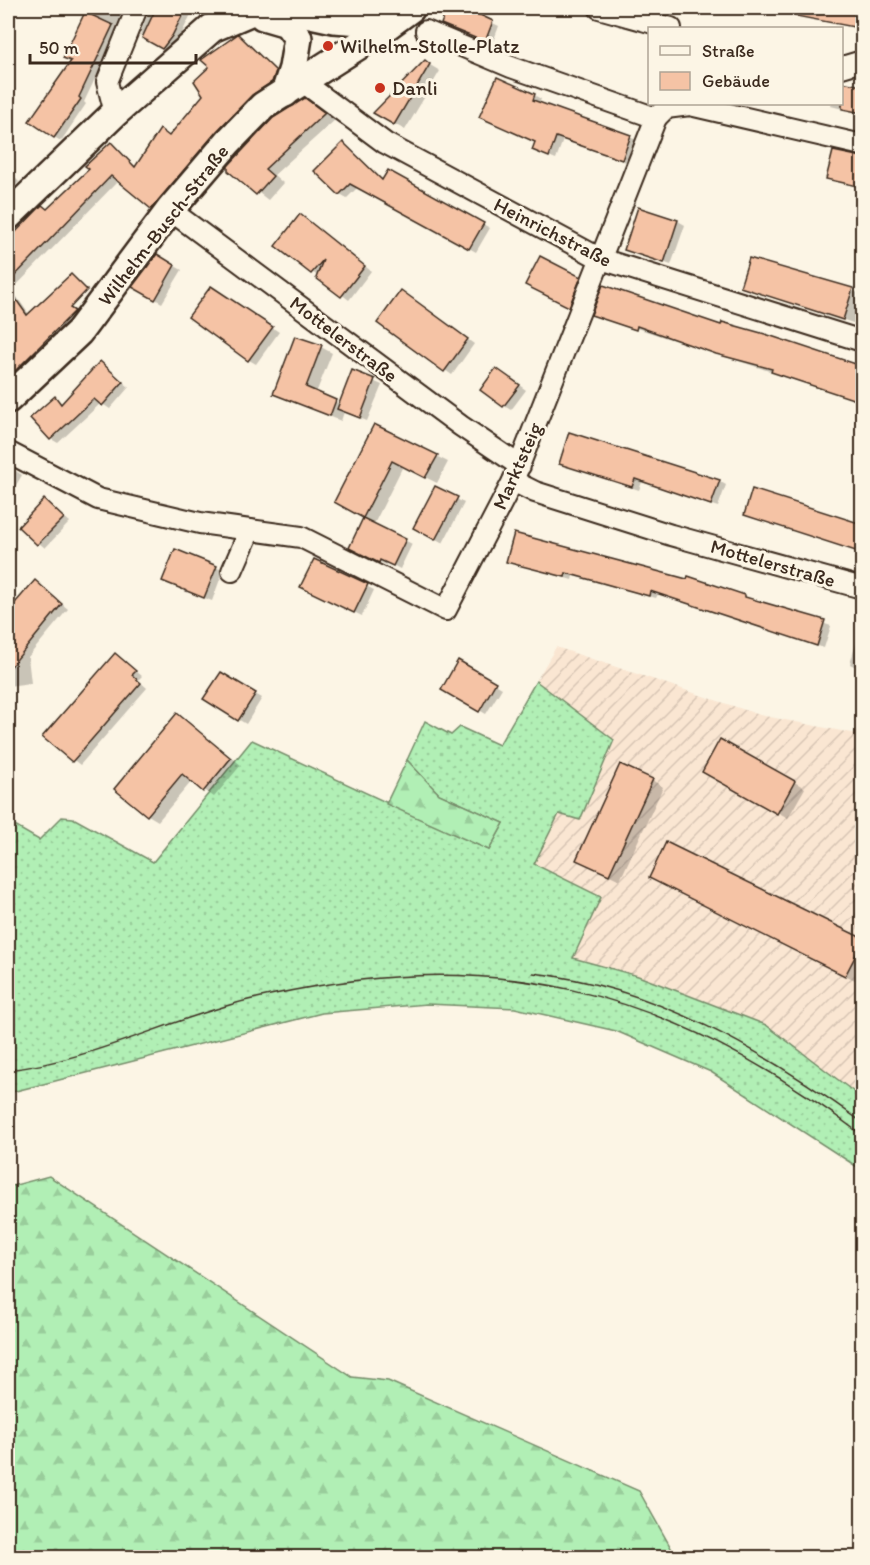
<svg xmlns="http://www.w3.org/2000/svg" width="870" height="1565" viewBox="0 0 870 1565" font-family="Itim,sans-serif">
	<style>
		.industrial { fill: url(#industrial-furrows) }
		.grass { fill: url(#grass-dots); stroke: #768c6a; stroke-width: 1.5 }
		.forest { fill: url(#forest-firs); stroke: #768c6a; stroke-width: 1.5 }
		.shadow { fill: #0003 }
		.building { fill: #f5c3a5; stroke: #3b2a1e; stroke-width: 1.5 }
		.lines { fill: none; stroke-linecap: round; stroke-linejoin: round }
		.minor-casing { stroke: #3b2a1e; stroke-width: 24 }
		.secondary-casing { stroke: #3b2a1e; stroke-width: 32 }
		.minor { stroke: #fcf5e5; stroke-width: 20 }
		.secondary { stroke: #fcf5e5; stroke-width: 27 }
		.tram { stroke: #3b2a1e; stroke-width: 1.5 }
		.poi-dot { fill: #c8321e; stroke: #fcf5e5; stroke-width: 2 }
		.labels { text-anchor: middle; stroke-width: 6; stroke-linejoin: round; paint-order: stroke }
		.poi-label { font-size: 20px; fill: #3b2a1e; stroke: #fcf5e5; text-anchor: start }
		.street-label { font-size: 20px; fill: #3b2a1e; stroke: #fcf5e5 }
	</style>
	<defs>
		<pattern id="industrial-furrows" width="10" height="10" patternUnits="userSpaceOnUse" patternTransform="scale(1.5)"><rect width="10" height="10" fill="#fae6d2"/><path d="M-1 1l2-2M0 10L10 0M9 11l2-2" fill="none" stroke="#d7c5b4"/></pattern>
		<pattern id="grass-dots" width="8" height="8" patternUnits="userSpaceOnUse" patternTransform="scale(1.5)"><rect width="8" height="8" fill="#b1efb5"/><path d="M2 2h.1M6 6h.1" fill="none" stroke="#99cd9b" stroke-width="1.8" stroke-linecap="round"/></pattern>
		<pattern id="forest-firs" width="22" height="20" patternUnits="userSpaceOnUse" patternTransform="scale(1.5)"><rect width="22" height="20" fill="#b1efb5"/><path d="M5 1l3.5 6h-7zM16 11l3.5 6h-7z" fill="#99cd9b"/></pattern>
	</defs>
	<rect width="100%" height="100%" fill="#fcf5e5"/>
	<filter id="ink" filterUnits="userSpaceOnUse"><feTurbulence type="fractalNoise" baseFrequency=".0167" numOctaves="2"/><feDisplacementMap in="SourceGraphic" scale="12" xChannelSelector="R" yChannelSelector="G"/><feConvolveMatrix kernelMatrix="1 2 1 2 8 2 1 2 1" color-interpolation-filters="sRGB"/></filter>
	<g filter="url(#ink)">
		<!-- industrial -->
		<path class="industrial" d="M556 647 760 715 862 735V1098L766 1025 638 976 573 958 534 864 559 814 580 820 614 741 536 681Z"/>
		<!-- grass -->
		<path class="grass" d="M536 681 614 740 580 820 559 814 534 864 601 897 573 958 638 976 766 1025 862 1098V1170L711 1072 616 1031 515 1008 427 1004 322 1013 8 1093V822L39 840 62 817 73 818 153 862 252 740 489 850 504 823 439 794 407 760 425 721 451 735 460 727 499 745Z"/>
		<!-- forest -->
		<g class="forest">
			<path d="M407 760 439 794 504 823 489 850 386 804Z"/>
			<path d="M49 1176 352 1377 388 1381 639 1491 675 1555 8 1557V1187Z"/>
		</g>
		<!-- shadow -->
		<g class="shadow">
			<path d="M88 8H133L121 24 84 102 86 104 61 141 54 137 73 62 65 57Z"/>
			<path d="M150 8H194L179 39 169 52 140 35Z"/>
			<path d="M449 8H476L471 20 474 21 479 8H486L482 18 499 26 492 45 443 24Z"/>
			<path d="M707 8H752L751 15Z"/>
			<path d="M830 8H862L861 30 827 21Z"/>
			<path d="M238 36 282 76 159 212 118 181 12 290 33 320 16 317 8 322V240L43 207 48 210 91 169 111 144 136 167 161 131 170 137 205 95Z"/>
			<path d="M425 62 440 71 405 130 375 113Z"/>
			<path d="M842 84 862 87V114L831 106V104H842Z"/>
			<path d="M534 95 541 99 539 104 637 140 629 163 563 140 556 159 534 150 536 142 488 121Z"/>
			<path d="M316 106 335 120 274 175 283 183 268 200 229 170Z"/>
			<path d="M344 144 384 181 388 172 490 228 476 252 358 187 347 198 340 194Z"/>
			<path d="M834 152 862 159V189L828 178Z"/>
			<path d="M8 170 19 182 8 193Z"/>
			<path d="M307 220 371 271 349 300 277 245Z"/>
			<path d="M678 221 685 225 671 265 626 249Z"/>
			<path d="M157 256 182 270 162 303 134 287Z"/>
			<path d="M750 260 862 294V326L742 286Z"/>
			<path d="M580 278 587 282 576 310 534 288Z"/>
			<path d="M218 292 279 332 256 364 249 360Z"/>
			<path d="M408 296 474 344 452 375 379 323Z"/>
			<path d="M58 300 82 317 8 390V350Z"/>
			<path d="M593 314 722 327 765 335 862 368V401Z"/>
			<path d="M321 347 332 353 316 393 340 404 353 372 382 385 367 421 344 412 341 421 275 394Z"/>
			<path d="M100 363 129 387 110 409 101 403 58 443 51 439 32 418 55 398 63 404Z"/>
			<path d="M504 374 526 390 511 410 504 406Z"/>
			<path d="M375 426 448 462 437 483 403 466 374 524 412 544 400 569 387 562 386 565 351 547 365 518 347 508Z"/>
			<path d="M561 464 719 481 726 485 718 507 642 482 639 490Z"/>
			<path d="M8 466 22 475 8 499Z"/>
			<path d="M436 488 464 503 443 543 415 527Z"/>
			<path d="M753 491 862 525V552L753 518 746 514Z"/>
			<path d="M44 501 70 522 45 548 20 527Z"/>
			<path d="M314 561 374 590 362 616 309 590Z"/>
			<path d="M508 561 745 597 831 626 824 648 658 594 656 598 573 576 572 580Z"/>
			<path d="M216 567 223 571 212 601 171 584Z"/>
			<path d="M35 582 68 609 28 657 31 683 8 686V614Z"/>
			<path d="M859 633 862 634V670L850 664Z"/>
			<path d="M116 655 142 676 138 680 147 688 80 765 45 737Z"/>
			<path d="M459 663 502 688 486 714 443 689Z"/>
			<path d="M221 674 262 698 246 724 205 699Z"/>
			<path d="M178 715 241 765 214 797 192 781 158 821 148 815Z"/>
			<path d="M721 741 805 788 788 818 704 771Z"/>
			<path d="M652 780 663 787 620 880 589 865Z"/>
			<path d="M667 844 862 940V975L859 982 664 885Z"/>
		</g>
		<!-- building -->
		<g class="building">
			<path d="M156 8H186L172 36 162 49 142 38Z"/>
			<path d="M447 8H478L476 13 493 21 485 42 441 24Z"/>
			<path d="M797 8H858L854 27 796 16Z"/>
			<path d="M85 12 113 25 79 97 81 99 54 138 29 121 71 61 63 58Z"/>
			<path d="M238 34 276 71 272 82 252 95 217 131 151 209 111 176 8 283V240L42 205 47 209 89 169 85 166 111 142 135 167 160 129 169 136 203 95 194 81 209 67 201 60Z"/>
			<path d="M425 60 430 64 394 125 373 113Z"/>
			<path d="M497 77 535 94 533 100 631 135 622 160 556 137 549 157 532 150 535 142 479 117Z"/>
			<path d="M842 82 862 86V113L842 109Z"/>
			<path d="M305 98 325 113 265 169 273 176 256 195 228 171V166L273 118Z"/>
			<path d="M343 142 382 180 388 170 484 223 469 249 350 184 339 195 314 171Z"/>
			<path d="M833 151 862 157V187L826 179Z"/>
			<path d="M638 207 678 220 664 263 624 250Z"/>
			<path d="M300 214 365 266 341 297 316 278 323 260 311 274 275 246Z"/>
			<path d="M157 254 175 265 155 300 132 287Z"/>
			<path d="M540 256 581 277 569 307 525 285Z"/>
			<path d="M749 258 853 288 843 320 740 287Z"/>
			<path d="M71 274 87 290 70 308 75 311 8 378V288L27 315Z"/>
			<path d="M603 285 721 325 722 322 765 334 862 366V402L771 372 772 369 716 354 637 326 636 330 591 315Z"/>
			<path d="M211 286 273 327 248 361 188 317Z"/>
			<path d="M401 290 468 339 444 372 377 323Z"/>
			<path d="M295 336 322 345 306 387 336 400 330 416 273 394Z"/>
			<path d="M100 361 123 382 102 406 94 399 50 440 30 418 55 396 61 404Z"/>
			<path d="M496 368 520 385 503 407 480 390Z"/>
			<path d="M352 370 375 379 360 418 337 409Z"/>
			<path d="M374 424 438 455 425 478 392 461 363 518 334 502Z"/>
			<path d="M569 432 720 480 711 505 635 479 632 487 559 464Z"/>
			<path d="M435 486 458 497 435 540 413 528Z"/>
			<path d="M752 489 862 524V553L744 515Z"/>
			<path d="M44 499 64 518 37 545 18 527Z"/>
			<path d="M363 518 406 539 393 566 380 560 379 563 349 548Z"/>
			<path d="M514 533 687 579 688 576 745 595V597L825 620 817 646 650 591 649 596 566 573 565 577 506 562Z"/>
			<path d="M175 549 217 566 204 598 162 581Z"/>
			<path d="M314 559 368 584 354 613 300 587Z"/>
			<path d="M35 580 62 604 8 670V611Z"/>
			<path d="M115 653 136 671 132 675 141 683 72 762 42 737Z"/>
			<path d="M458 660 496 682 479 712 441 690Z"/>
			<path d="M221 672 256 693 238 721 203 699Z"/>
			<path d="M177 713 231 758 203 792 182 774 147 816 114 789Z"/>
			<path d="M720 739 795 781 777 814 702 772Z"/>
			<path d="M620 764 653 779 609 875 576 860Z"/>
			<path d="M666 842 862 938V943L845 976 649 878Z"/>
		</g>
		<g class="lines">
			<!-- minor casing -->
			<g class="minor-casing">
				<g id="minor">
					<path d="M599 8 671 28"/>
					<path d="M426 31 511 67 656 118 666 108 690 105 862 145"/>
					<path d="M842 67 862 61"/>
					<path d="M303 82 385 143 601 259 862 341"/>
					<path d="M115 113 107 82 137 8"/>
					<path d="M170 210 461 426 520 466"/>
					<path d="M8 452 98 499 200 523 301 537 446 610 513 481 656 118"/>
					<path d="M513 481 535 492 671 535 862 588"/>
					<path d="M232 571 250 530"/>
				</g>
			</g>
			<!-- secondary casing -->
			<g class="secondary-casing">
				<g id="secondary">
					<path d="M263 16 287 23 298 38 293 68 285 93"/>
					<path d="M8 216 115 113 212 28 259 8H283L334 19 389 23"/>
					<path d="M8 399 79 332 170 210 228 142 263 106 370 38 411 8"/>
				</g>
			</g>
			<!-- minor -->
			<use href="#minor" class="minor"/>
			<!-- secondary -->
			<use href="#secondary" class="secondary"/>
			<!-- tram -->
			<g class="tram">
				<path d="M533 973C654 986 766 1052 862 1122"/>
				<path d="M8 1070C90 1061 167 1020 248 1000 490 942 665 986 862 1135"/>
			</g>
		</g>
	</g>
	<!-- markers -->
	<g class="poi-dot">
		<circle cx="328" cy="46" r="6"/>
		<circle cx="380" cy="88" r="6"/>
	</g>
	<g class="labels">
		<!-- poi labels -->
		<g class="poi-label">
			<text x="340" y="53">Wilhelm-Stolle-Platz</text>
			<text x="392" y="95">Danli</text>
		</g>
		<!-- street labels -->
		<g class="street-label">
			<text transform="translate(163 225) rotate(-52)" y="7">Wilhelm-Busch-Straße</text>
			<text transform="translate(553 232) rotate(27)" y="7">Heinrichstraße</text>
			<text transform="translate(344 339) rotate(37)" y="7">Mottelerstraße</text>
			<text transform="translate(517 466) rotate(-66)" y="7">Marktsteig</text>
			<text transform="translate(773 563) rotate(16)" y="7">Mottelerstraße</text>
		</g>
	</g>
	<!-- margin -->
	<rect width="870" height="1565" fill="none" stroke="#fcf5e5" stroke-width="30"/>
	<rect x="15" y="15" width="840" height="1535" fill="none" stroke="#3b2a1e" stroke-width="2" filter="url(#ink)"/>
	<!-- legend -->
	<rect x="648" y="27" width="195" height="78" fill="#fcf5e5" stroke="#afa495" stroke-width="1.5"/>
	<rect x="660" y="46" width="30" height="9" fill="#fcf5e5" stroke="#afa495" stroke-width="1.5"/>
	<text x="702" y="57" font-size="18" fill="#3b2a1e">Straße</text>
	<rect x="660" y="72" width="30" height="18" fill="#f5c3a5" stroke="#afa495" stroke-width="1.5"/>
	<text x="702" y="87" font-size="18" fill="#3b2a1e">Gebäude</text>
	<!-- scale -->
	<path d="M30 54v9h166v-9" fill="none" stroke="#3b2a1e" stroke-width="3"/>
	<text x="39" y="54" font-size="18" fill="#3b2a1e" stroke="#fcf5e5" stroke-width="4.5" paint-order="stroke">50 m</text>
</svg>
